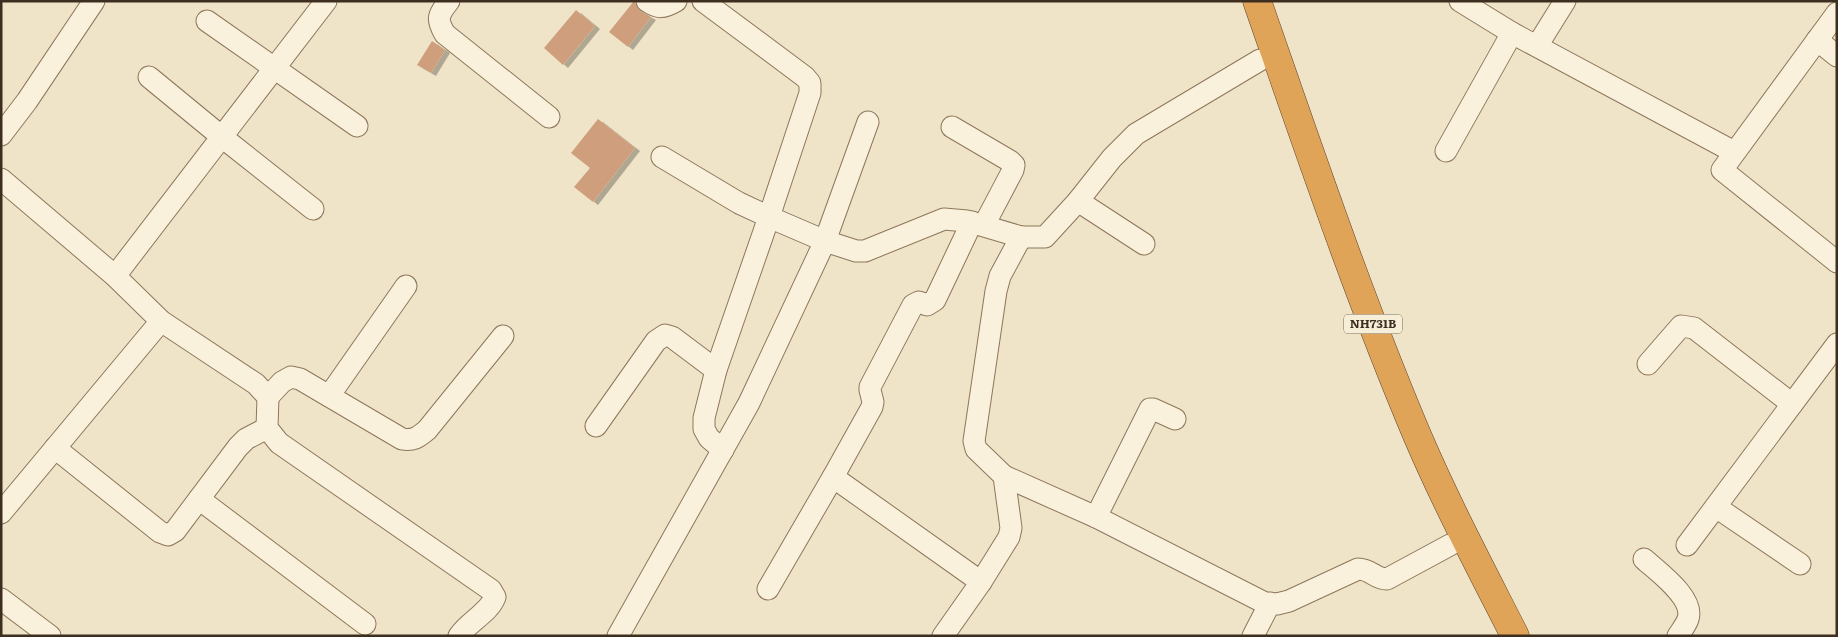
<svg xmlns="http://www.w3.org/2000/svg" width="1838" height="637" viewBox="0 0 1838 637" font-family="Literata,serif">
	<style>
		.building { fill: #cf9f7d; filter: url(#shadow) }
		.lines { fill: none; stroke-linecap: round; stroke-linejoin: round }
		.minor-casing { stroke: #8d765c; stroke-width: 23 }
		.highway-casing { stroke: #5b4430; stroke-width: 29 }
		.minor { stroke: #faf1dc; stroke-width: 21 }
		.highway { stroke: #e0a458; stroke-width: 28 }
		.labels { text-anchor: middle; stroke-width: 4.5; stroke-linejoin: round; paint-order: stroke }
		.shield { fill: #f7eed8; stroke: #756857; stroke-width: 1 }
		.shield-label { font-size: 12px; font-weight: bold; fill: #3d2e20 }
	</style>
	<defs>
		<filter id="shadow"><feDropShadow dx="5" dy="3" stdDeviation="0" flood-color="#0004"/></filter>
	</defs>
	<rect width="100%" height="100%" fill="#f0e4c8"/>
	<!-- building -->
	<g class="building">
		<path d="M634 1 640 11 651 17 628 47 609 32Z"/>
		<path d="M576 10 595 26 563 65 544 48Z"/>
		<path d="M432 41 445 50 431 73 417 65Z"/>
		<path d="M598 119 635 148 593 202 574 187 590 168 571 153Z"/>
	</g>
	<g class="lines">
		<!-- minor casing -->
		<g class="minor-casing">
			<g id="minor">
				<path d="M449 1C438 15 436 19 445 34L549 117"/>
				<path d="M647 1C658 9 664 8 676 1"/>
				<path d="M703 1 805 77 810 83V93L769 217 825 241 868 122"/>
				<path d="M1460 1 1512 33 1734 152"/>
				<path d="M1837 13 1722 170 1837 262"/>
				<path d="M207 21 357 126"/>
				<path d="M1817 40 1837 56"/>
				<path d="M1537 46 1565 1"/>
				<path d="M149 77 222 137 313 209"/>
				<path d="M952 127 1010 161 1014 165 1013 170 984 225"/>
				<path d="M1 135 27 101 94 1"/>
				<path d="M1446 151 1512 33"/>
				<path d="M662 157 739 203 769 217 716 370 704 418V429L709 438 723 450"/>
				<path d="M1 179 115 276 161 321 256 384 268 397 267 428 279 443 491 590 495 597C489 613 469 621 459 636"/>
				<path d="M1078 201 1144 244"/>
				<path d="M1021 237 1000 276 996 291 974 441 976 449 1004 476 1096 517 1265 603 1277 604 1289 601 1358 569C1371 569 1375 579 1387 579L1450 545"/>
				<path d="M115 276 326 1"/>
				<path d="M1648 364 1681 326 1694 328 1792 404"/>
				<path d="M329 396 406 286"/>
				<path d="M268 397 282 382 291 377 300 379 402 439C414 441 418 437 427 430L503 336"/>
				<path d="M596 426 656 341 665 335 672 337 716 370"/>
				<path d="M55 448 160 532 168 535 175 531 238 447 246 439 267 428"/>
				<path d="M833 477 872 407 873 402 870 390V387L913 305 919 302 927 305 935 300 972 222"/>
				<path d="M199 499 365 624"/>
				<path d="M1716 507 1800 564"/>
				<path d="M1 513 161 321"/>
				<path d="M1096 517 1150 409H1153L1175 419"/>
				<path d="M1687 545 1837 344"/>
				<path d="M1644 559C1658 572 1695 598 1688 619 1686 625 1681 631 1678 636"/>
				<path d="M768 589 833 477 981 582"/>
				<path d="M1 599 50 636"/>
				<path d="M618 636 749 403 825 241 856 251H865L944 219 967 221 1021 237H1045L1078 201 1112 158 1136 134 1260 60"/>
				<path d="M943 636 981 582 1009 537 1011 528 1004 476"/>
				<path d="M1253 636 1270 603"/>
			</g>
		</g>
		<!-- highway casing -->
		<g class="highway-casing">
			<path id="highway" d="M1257 1C1308 147 1357 293 1417 435 1446 503 1481 569 1515 636"/>
		</g>
		<!-- minor -->
		<use href="#minor" class="minor"/>
		<!-- highway -->
		<use href="#highway" class="highway"/>
	</g>
	<g class="labels">
		<!-- shield labels -->
		<rect class="shield" x="1344" y="314.5" width="58" height="19" rx="4"/>
		<g class="shield-label">
			<text x="1373" y="328">NH731B</text>
		</g>
	</g>
	<!-- border -->
	<rect width="1838" height="637" fill="none" stroke="#3d2e20" stroke-width="5"/>
</svg>
